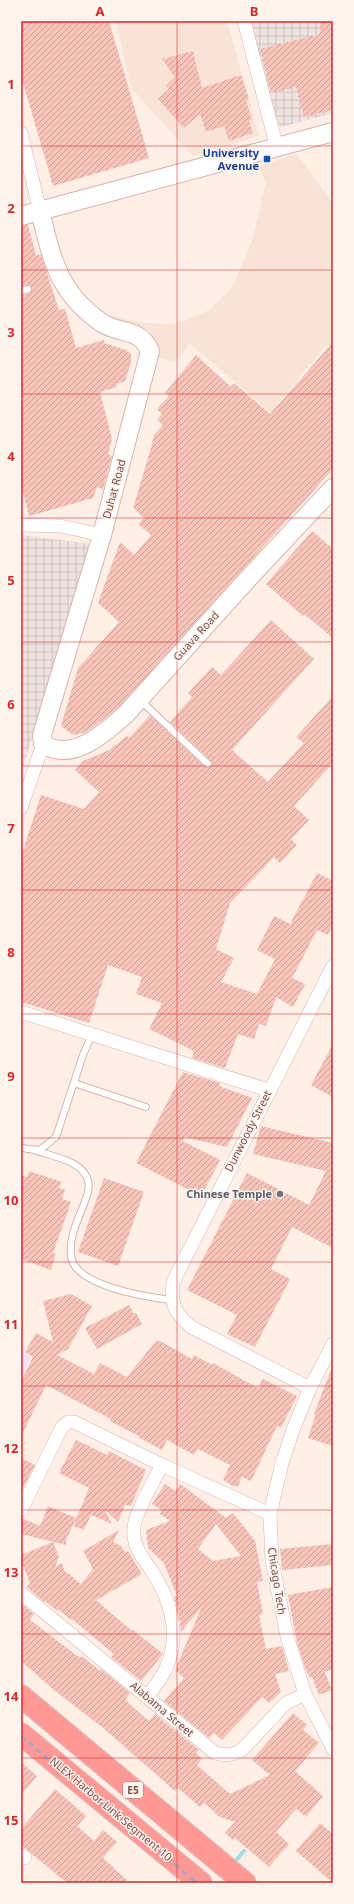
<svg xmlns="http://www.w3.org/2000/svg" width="354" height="1904" viewBox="0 0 354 1904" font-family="'Noto Sans',sans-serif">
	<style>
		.residential { fill: #f9e2d6 }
		.industrial { fill: url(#industrial-grid) }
		.education { fill: #ece2fb }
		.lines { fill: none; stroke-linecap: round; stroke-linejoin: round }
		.stream { stroke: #9cded9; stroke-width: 4 }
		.building { fill: url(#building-hatch); fill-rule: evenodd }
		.lane-casing { stroke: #d5b5ad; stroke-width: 8 }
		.street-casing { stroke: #d5b5ad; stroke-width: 14 }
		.secondary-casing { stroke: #dab5ac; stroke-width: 20 }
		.highway-casing { stroke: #dacdcb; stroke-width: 24 }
		.lane { stroke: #fff; stroke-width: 6 }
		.street { stroke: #fff; stroke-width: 13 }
		.secondary { stroke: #fff; stroke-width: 18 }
		.highway { stroke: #ff9996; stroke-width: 22 }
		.rail { stroke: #aea2ca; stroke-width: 3; stroke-dasharray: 6 4; stroke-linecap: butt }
		.grid { fill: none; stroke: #d62828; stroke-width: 1; stroke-opacity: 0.55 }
		.transit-dot { fill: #1a4fb4; stroke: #fff4ee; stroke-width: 1.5 }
		.worship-dot { fill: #6b7280; stroke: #fff4ee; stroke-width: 1.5 }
		.labels { text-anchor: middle; stroke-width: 3; stroke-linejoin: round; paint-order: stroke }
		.shield { fill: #fff4ee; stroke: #a37f79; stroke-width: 1 }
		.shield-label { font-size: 10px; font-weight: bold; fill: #7b4d47 }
		.transit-label { font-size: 11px; font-weight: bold; fill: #164399; stroke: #fff4ee; text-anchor: end }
		.street-label { font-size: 11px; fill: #7b4d47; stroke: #fff4ee }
		.worship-label { font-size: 11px; font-weight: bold; fill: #5b616d; stroke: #fff4ee; text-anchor: end }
		.neatline { fill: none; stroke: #d62828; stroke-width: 1.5 }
		.grid-label { font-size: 13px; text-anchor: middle; font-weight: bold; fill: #d62828 }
	</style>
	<defs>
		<pattern id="industrial-grid" width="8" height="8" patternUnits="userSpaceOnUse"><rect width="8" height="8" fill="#eee3e0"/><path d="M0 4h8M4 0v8" fill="none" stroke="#d0c4c2"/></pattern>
		<pattern id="building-hatch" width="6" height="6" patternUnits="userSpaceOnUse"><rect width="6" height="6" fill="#f7c4ba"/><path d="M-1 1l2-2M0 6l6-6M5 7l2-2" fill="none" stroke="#cda199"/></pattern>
	</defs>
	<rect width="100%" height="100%" fill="#ffefe6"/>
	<!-- residential -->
	<g class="residential">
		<path d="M116 21H227L259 136 193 156 131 88Z"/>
		<path d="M296 154 333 203V351L326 345 271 412 190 344 175 362 154 357 150 331 105 314 143 323 171 324 190 319 209 310 232 288 252 241 266 183 259 166Z"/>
	</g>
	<!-- industrial -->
	<g class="industrial">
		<path d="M250 21H333V113L278 128Z"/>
		<path d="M21 535 91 544 21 774Z"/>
	</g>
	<!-- education -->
	<path class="education" d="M21 1352 31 1357 21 1376Z"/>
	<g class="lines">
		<!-- stream -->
		<path class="stream" d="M233 1864 244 1851"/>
	</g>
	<!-- building -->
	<g class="building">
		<path d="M21 21H109L149 158 53 186 21 76Z"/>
		<path d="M320 21H333V110L304 117 296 87 271 93 260 49 320 34Z"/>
		<path d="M193 51 202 88 241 75 249 99 246 100 252 120 249 121 253 133 229 141 224 126 206 132 200 114 184 128 158 99 169 89 166 86 175 77 162 59Z"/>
		<path d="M28 225 36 256 41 254 59 310 65 309 76 348 104 340V343L126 350 131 354V362L125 381 116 384 117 387 100 392 112 439 108 454 112 456 103 489 97 487 93 498 29 516 21 484V295L30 293 32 290 29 285 21 286V226Z"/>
		<path d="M333 342V469L119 707 92 728 84 733 73 735 61 726 78 668 119 622 98 603 120 542 134 555 151 535 138 524 144 518 133 508 151 448 154 435 163 425 157 420 162 414 157 409 169 396 165 393 196 355 231 387 234 383 270 414Z"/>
		<path d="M312 531 333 549V638L304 614 303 616 266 584Z"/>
		<path d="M271 620 314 659 232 750 268 782 304 743 296 737 333 696V763L294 806 309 820 291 839 297 845 280 863 274 857 230 903 216 949 234 958 221 982 257 994 275 959 257 950 274 916 290 924 317 873 333 881V924L328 935 317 930 292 978 305 984 293 1007 276 997 266 1026 259 1024 254 1039 238 1034 225 1068 192 1058 194 1051 149 1029 162 1003 136 994 142 977 108 965 89 1023 21 1002V857L41 795 84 809 99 792 75 770 83 761 109 750 127 736 129 738 150 715 205 767H211L212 765 211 761 170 722 192 697 188 693 212 667 221 675Z"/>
		<path d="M333 1044V1097L311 1085Z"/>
		<path d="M183 1072 220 1083 219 1086 252 1098 227 1147 184 1137 183 1141 220 1160 201 1196 136 1163Z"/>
		<path d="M261 1126 333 1143V1248L292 1227 271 1269 290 1279 255 1347 227 1334 237 1315 187 1290 247 1173 309 1205 326 1171 253 1154Z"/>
		<path d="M29 1171 62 1182 59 1188 65 1190 62 1199 71 1202 53 1253 56 1254 51 1270 21 1259V1175L27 1177Z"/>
		<path d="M104 1178 144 1192 118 1266 78 1252Z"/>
		<path d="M71 1294 92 1306 68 1349 57 1355 94 1374 100 1363 127 1377 156 1341H160L192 1359 194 1355 212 1365 213 1363 258 1388 263 1379 297 1396 281 1428 277 1426 251 1481 242 1477 238 1486H233L223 1480 230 1465 198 1449 194 1455 167 1440 162 1450 138 1437 139 1436 110 1421 111 1419 46 1385 21 1437V1381L33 1357 25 1352 36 1333 53 1342 43 1301Z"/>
		<path d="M129 1305 134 1314 136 1313 142 1324 97 1349 85 1328Z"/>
		<path d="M332 1367H333V1446L308 1438 316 1414H314Z"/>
		<path d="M76 1440 107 1455 109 1451 146 1470 131 1506 125 1505 118 1522 104 1509 112 1524 91 1515 84 1530 73 1526 89 1488 59 1473Z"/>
		<path d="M21 1458 35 1465 21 1492Z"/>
		<path d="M165 1484 175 1491 180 1484 226 1518 233 1513 255 1541 263 1581 257 1582 263 1614 259 1615 266 1649 282 1646 289 1671 275 1674 281 1692 269 1703 262 1697 222 1740 214 1733 209 1738 164 1701 184 1678 175 1670 202 1606 181 1632 179 1616 174 1596H177L164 1563 148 1548 146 1530 170 1521 160 1514 162 1510 152 1504ZM216 1524 241 1556 213 1561 198 1549Z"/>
		<path d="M48 1506 76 1518 66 1540V1545L21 1534V1518L40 1526Z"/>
		<path d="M119 1530 113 1542 122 1547 125 1553 128 1551 142 1574 96 1600 132 1631 133 1630 163 1654 141 1681 111 1657 114 1654 72 1619 71 1620 58 1609 57 1611 45 1601 44 1602 27 1587 30 1583 21 1561V1555L53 1542 59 1557 55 1567 62 1563 64 1570 81 1584 93 1569 83 1551Z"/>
		<path d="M333 1544V1565L282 1570 280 1549Z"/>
		<path d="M333 1587V1669L325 1672 332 1690 319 1695 312 1677 310 1678 305 1668 297 1643 288 1595Z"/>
		<path d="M21 1603 34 1614 30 1620 80 1658 82 1656 100 1671 101 1669 130 1693 125 1700 149 1721 155 1714 199 1750 196 1753 202 1759 197 1765 230 1794 270 1775 252 1760 293 1713 307 1725 303 1730 319 1743 295 1771 323 1796 306 1817 296 1809 276 1832 289 1844 269 1867 235 1838 233 1840 225 1833 235 1822 220 1817 204 1803 200 1807 178 1788 175 1791 102 1727 54 1690 21 1661Z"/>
		<path d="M21 1762 37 1776 21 1795Z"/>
		<path d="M55 1789 86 1816 77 1826 94 1841 103 1830 117 1842 103 1858 130 1883H67L21 1845V1829Z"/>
		<path d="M320 1823 333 1834V1883L296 1851Z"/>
	</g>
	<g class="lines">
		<!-- lane casing -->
		<g class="lane-casing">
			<g id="lane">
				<path d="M21 291 28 289"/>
				<path d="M140 700 208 764"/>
				<path d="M74 1083 146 1107"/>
				<path d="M21 1147 27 1149 40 1150 56 1137 83 1055 92 1034"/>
				<path d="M34 1150C50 1156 75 1159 85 1174 93 1185 86 1198 82 1209 76 1224 69 1239 71 1256 74 1286 147 1297 171 1300"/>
			</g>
		</g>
		<!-- street casing -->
		<g class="street-casing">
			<g id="street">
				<path d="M244 21 277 148"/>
				<path d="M21 133 40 211"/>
				<path d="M21 525 61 526 102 535"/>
				<path d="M21 808 43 744"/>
				<path d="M21 1012 268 1090"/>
				<path d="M333 1344 310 1388 293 1430 282 1463 270 1514 272 1561 287 1636 305 1694 333 1749"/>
				<path d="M310 1388 191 1327C174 1312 171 1306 173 1282L333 966"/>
				<path d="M21 1510 62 1427 68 1422H74L162 1465 270 1514"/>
				<path d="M21 1593 215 1753C226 1756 232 1755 242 1750L286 1703 305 1694"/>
				<path d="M147 1697C154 1687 163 1677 167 1666 180 1634 171 1601 153 1573 143 1557 132 1548 134 1527 136 1510 154 1481 162 1465"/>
				<path d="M21 1855 25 1858"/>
			</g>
		</g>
		<!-- secondary casing -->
		<g class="secondary-casing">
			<g id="secondary">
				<path d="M40 211C52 259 58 293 102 323 121 335 139 327 150 351L102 535 42 735 43 744C72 763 105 733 126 714L246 581 333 488"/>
				<path d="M21 216 333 132"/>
			</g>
		</g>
		<!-- highway casing -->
		<g class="highway-casing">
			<g id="highway">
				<path d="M21 1696 245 1883"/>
				<path d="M21 1734 201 1883"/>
			</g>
		</g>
		<!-- lane -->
		<use href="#lane" class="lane"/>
		<!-- street -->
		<use href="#street" class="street"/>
		<!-- secondary -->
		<use href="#secondary" class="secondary"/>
		<!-- highway -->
		<use href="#highway" class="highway"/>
		<!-- rail -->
		<path class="rail" d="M21 1736 197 1883"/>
	</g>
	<!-- grid -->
	<path class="grid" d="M177 21V1883M21 146H333M21 270H333M21 394H333M21 518H333M21 642H333M21 766H333M21 890H333M21 1014H333M21 1138H333M21 1262H333M21 1386H333M21 1510H333M21 1634H333M21 1758H333"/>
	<!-- markers -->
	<rect class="transit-dot" x="263" y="155" width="8" height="8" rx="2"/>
	<circle class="worship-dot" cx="280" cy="1194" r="4"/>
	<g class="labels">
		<!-- shield labels -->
		<rect class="shield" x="123" y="1782" width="20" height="16" rx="3"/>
		<g class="shield-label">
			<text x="133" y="1794">E5</text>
		</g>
		<!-- transit labels -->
		<g class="transit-label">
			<text x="259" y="157">University<tspan x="259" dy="13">Avenue</tspan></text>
		</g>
		<!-- street labels -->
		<g class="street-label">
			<text transform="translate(114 489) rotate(-75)" y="4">Duhat Road</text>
			<text transform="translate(196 636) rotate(-48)" y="4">Guava Road</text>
			<text transform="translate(248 1131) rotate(-63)" y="4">Dunwoody Street</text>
			<text transform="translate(277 1581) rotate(81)" y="4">Chicago Tech</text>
			<text transform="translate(162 1709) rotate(40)" y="4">Alabama Street</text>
			<text transform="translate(111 1809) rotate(40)" y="4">NLEX Harbor Link Segment 10</text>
		</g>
		<!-- worship labels -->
		<g class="worship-label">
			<text x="272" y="1198">Chinese Temple</text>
		</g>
	</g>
	<!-- border -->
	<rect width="354" height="1904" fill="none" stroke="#fff4ee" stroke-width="44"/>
	<rect x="22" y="22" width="310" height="1860" class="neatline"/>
	<g class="grid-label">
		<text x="100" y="16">A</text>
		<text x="254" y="16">B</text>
		<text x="11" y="89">1</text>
		<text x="11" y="213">2</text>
		<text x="11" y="337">3</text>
		<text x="11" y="461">4</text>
		<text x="11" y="585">5</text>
		<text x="11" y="709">6</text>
		<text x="11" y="833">7</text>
		<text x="11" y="957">8</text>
		<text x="11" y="1081">9</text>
		<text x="11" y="1205">10</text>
		<text x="11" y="1329">11</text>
		<text x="11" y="1453">12</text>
		<text x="11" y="1577">13</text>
		<text x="11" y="1701">14</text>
		<text x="11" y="1825">15</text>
	</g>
</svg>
